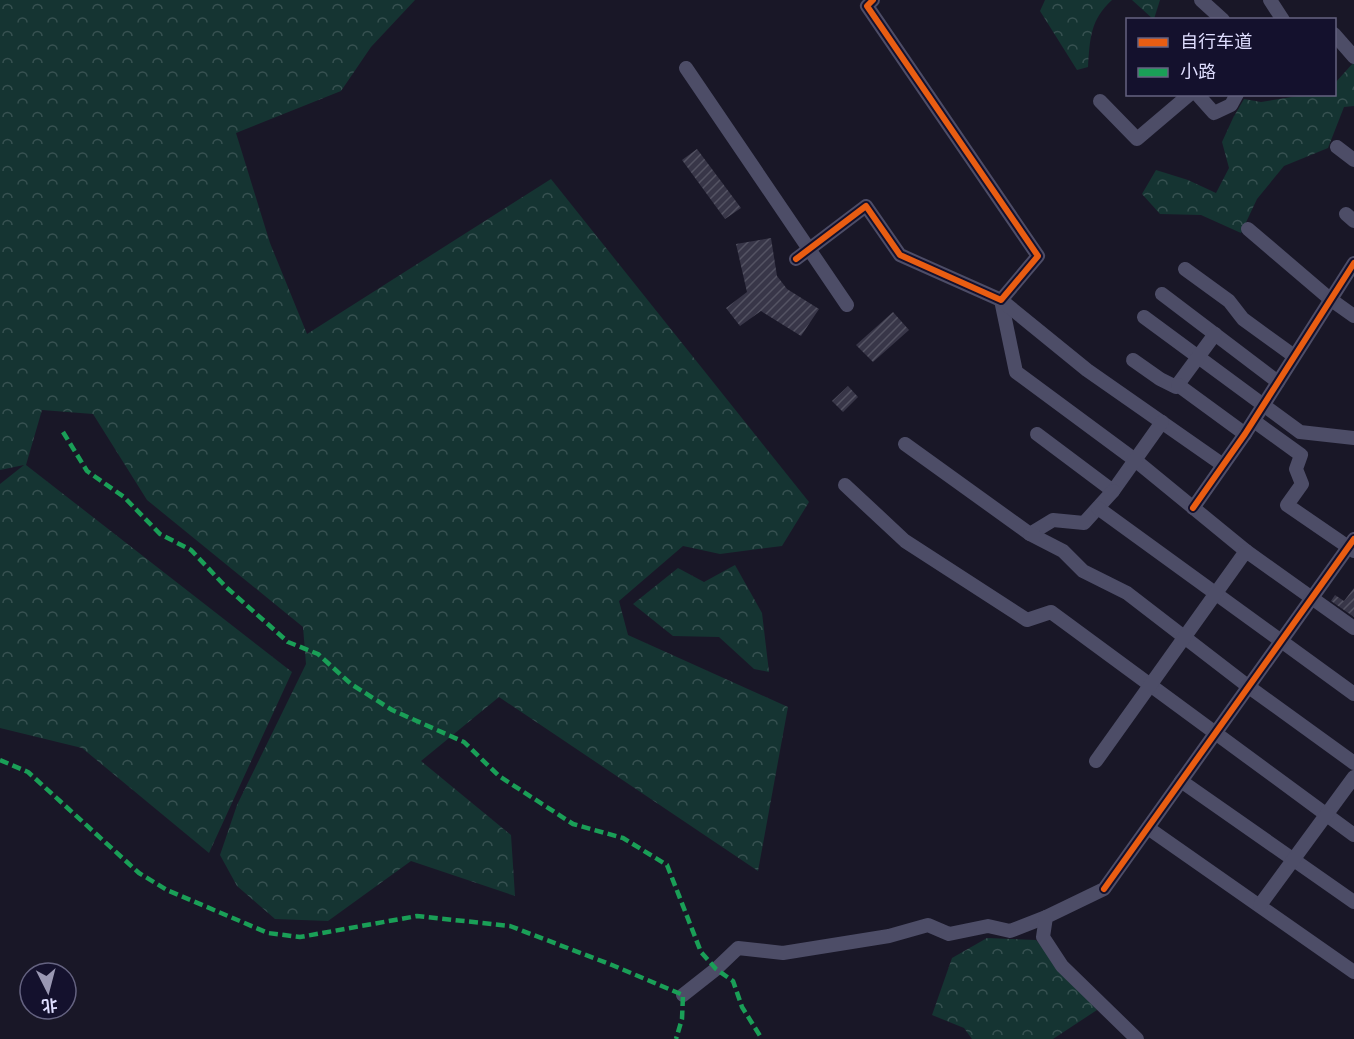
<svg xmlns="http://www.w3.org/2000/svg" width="1354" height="1039" viewBox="0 0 1354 1039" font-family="'IBM Plex Sans','Noto Sans SC',sans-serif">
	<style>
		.forest { fill: url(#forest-crowns) }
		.building { fill: url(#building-hatch) }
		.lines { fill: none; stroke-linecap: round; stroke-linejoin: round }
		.minor { stroke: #4d4d67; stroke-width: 14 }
		.quiet { stroke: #1a9f57; stroke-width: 4.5; stroke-dasharray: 9 4.5; stroke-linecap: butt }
		.cycleway-casing { stroke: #14112d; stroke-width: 10 }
		.cycleway { stroke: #e95d12; stroke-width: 6 }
	</style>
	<defs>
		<pattern id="forest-crowns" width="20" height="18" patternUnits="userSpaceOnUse" patternTransform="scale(1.5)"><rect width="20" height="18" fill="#153432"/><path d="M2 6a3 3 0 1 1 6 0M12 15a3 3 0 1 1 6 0" fill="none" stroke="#375151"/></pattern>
		<pattern id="building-hatch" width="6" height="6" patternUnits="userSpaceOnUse" patternTransform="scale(1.5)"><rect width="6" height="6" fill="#383648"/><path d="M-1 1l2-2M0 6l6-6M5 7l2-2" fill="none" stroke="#545363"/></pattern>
	</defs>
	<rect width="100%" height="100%" fill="#191727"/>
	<!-- forest -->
	<g class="forest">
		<path d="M0 0H415L371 47 341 91 236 133 270 243 307 334 551 179 809 502 782 546 720 554 683 546 619 601 628 635 788 707 758 871 499 697 421 761 511 835 515 896 411 861 328 921 275 919 237 886 220 855 237 805 306 664 303 627 147 500 93 414 42 410 26 465 292 672 209 853 82 748 0 728V484L24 465 0 470Z"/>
		<path d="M1045 0H1112C1090 20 1090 39 1088 67L1077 70 1040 11Z"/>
		<path d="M1132 0H1160L1154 19H1153Z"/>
		<path d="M1354 62V106L1344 107 1328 148 1284 166 1257 199 1241 233 1201 215 1160 214 1142 194 1156 170 1188 180 1216 193 1229 168 1222 142 1233 118 1244 99 1261 102 1304 95 1334 94 1335 83Z"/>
		<path d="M735 565 762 613 769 672 754 669 719 637 673 636 633 604 678 568 704 582Z"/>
		<path d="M987 938 1036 940 1097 1010 1053 1039H972L964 1028 932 1015 952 958Z"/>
	</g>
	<!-- building -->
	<g class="building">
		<path d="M697 149 741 208 725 219 682 160Z"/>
		<path d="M771 238 777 276 787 289 819 309 801 336 761 311 740 326 726 308 747 292 736 244Z"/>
		<path d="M893 312 909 330 873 362 856 345Z"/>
		<path d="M848 386 858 397 843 412 832 401Z"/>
		<path d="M1354 588V617L1331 601 1335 595 1344 601Z"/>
	</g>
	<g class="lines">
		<!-- minor -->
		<g class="minor">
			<path d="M1201 0 1223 20"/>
			<path d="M1270 0 1283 20"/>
			<path d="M1334 34 1354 57"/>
			<path d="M686 68 847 305"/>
			<path d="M1197 94 1214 113 1231 105 1237 94"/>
			<path d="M1100 101 1137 139 1190 94"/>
			<path d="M1337 147 1354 160"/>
			<path d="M1346 214 1354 221"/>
			<path d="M1248 229 1330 299 1354 316"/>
			<path d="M796 259 866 206 900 255 1001 300 1038 256 867 6 873 0"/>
			<path d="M1185 269 1229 301 1243 319 1294 356"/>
			<path d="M1162 294 1278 382"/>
			<path d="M1001 300 1016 372 1135 460 1246 551"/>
			<path d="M1001 300 1087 370 1223 465"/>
			<path d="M1144 317 1300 432 1354 438"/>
			<path d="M1133 360 1160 379 1176 387 1215 334"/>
			<path d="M1178 385 1245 434"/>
			<path d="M1254 421 1301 455 1296 469 1302 484 1287 505 1354 551"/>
			<path d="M1037 434 1113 491 1162 422"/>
			<path d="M905 444 1030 534 1053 520 1084 523 1113 491"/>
			<path d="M845 485 905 541 1027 620 1051 612 1354 835"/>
			<path d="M1098 508 1354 694"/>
			<path d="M1193 508 1245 434 1354 263"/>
			<path d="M1030 534 1063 551 1083 571 1127 593 1249 687 1354 763"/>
			<path d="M1096 761 1246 551 1354 628"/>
			<path d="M1181 781 1354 902"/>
			<path d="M1148 828 1354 972"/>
			<path d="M1260 905 1354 777"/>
			<path d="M683 995 716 969 738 948 783 953 889 936 928 925 949 934 988 926 1010 931 1046 917"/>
			<path d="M1137 1039 1062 966 1043 937 1046 917 1104 889 1354 539"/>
		</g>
		<!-- quiet -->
		<g class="quiet">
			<path d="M63 432 87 471 124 497 160 534 191 550 226 587 288 642 318 654 351 684 392 710 464 742 499 776 573 824 623 838 667 865 701 952 716 969 733 981 742 1007 762 1039"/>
			<path d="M0 760 28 772 139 873 167 890 268 933 300 937 417 916 510 926 612 965 683 995 682 1019 676 1039"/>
		</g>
		<!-- cycleway casing -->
		<g class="cycleway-casing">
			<g id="cycleway">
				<path d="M796 259 866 206 900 255 1001 300 1038 256 867 6 873 0"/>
				<path d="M1193 508 1245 434 1354 263"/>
				<path d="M1104 889 1354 539"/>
			</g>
		</g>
		<!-- cycleway -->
		<use href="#cycleway" class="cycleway"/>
	</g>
	<!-- legend -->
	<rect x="1126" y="18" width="210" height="78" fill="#14112d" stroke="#656381" stroke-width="1.5"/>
	<rect x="1138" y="38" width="30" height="9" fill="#e95d12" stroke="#656381" stroke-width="1.5"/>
	<text x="1180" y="48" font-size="18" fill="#dfdeff">自行车道</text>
	<rect x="1138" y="68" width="30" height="9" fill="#1a9f57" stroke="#656381" stroke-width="1.5"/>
	<text x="1180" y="78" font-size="18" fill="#dfdeff">小路</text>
	<!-- north arrow -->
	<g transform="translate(48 991) rotate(174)"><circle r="28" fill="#14112d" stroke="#656381" stroke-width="1.5"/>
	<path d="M0-4.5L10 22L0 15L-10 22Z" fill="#9a98b3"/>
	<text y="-9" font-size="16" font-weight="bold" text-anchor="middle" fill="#dfdeff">北</text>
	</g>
</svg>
